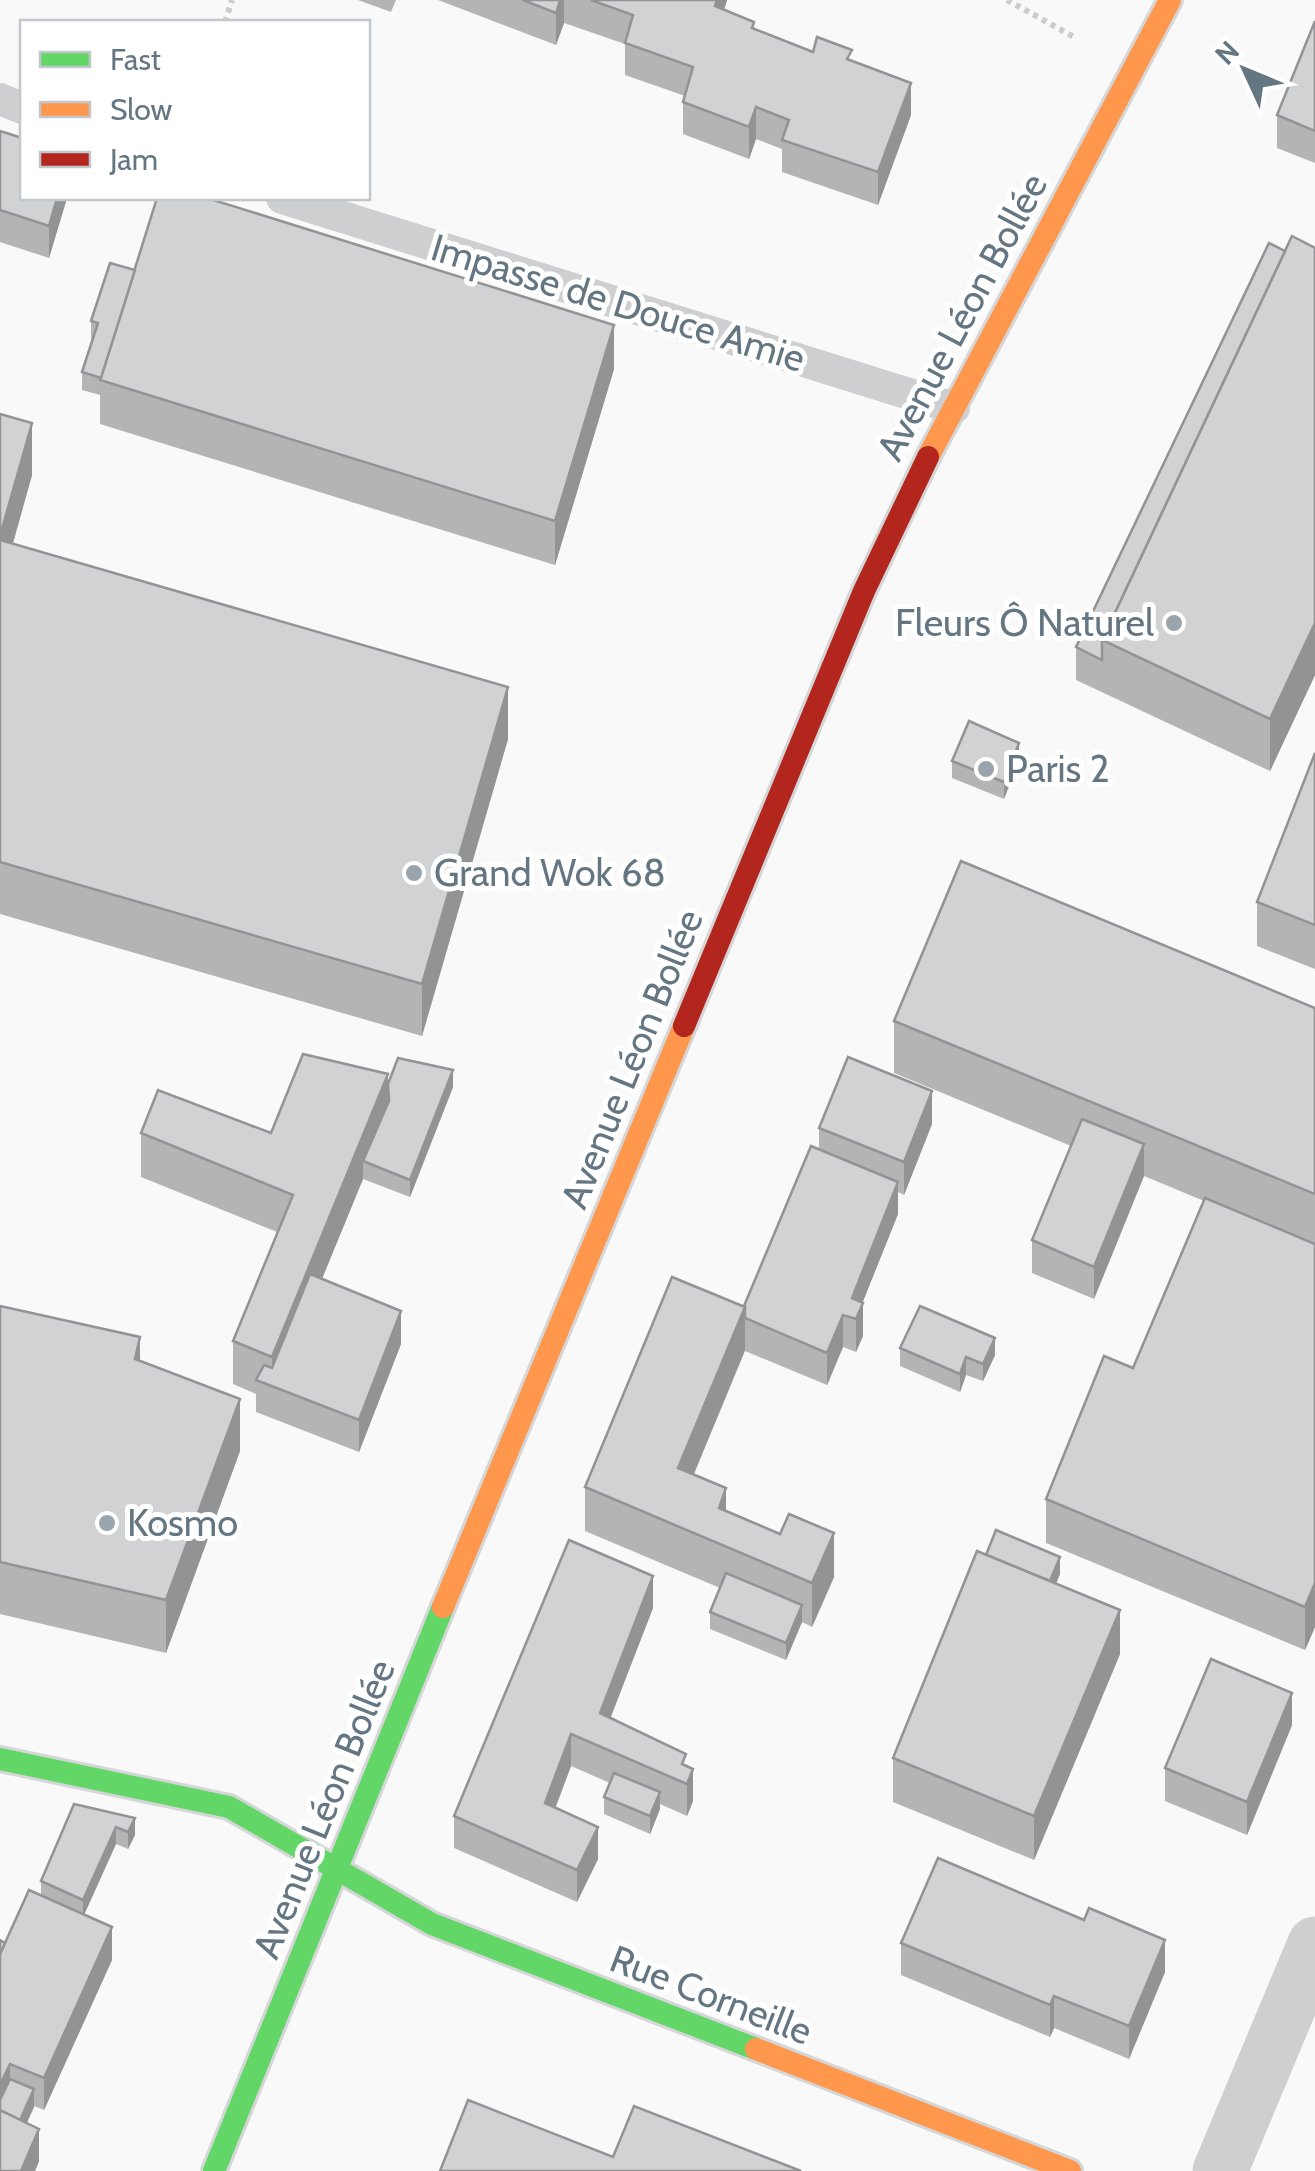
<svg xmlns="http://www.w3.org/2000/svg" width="1315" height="2171" viewBox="0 0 1315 2171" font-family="Cabin,sans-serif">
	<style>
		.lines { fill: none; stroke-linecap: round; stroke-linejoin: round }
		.fast-casing { stroke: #d5d6d7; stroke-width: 28 }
		.slow-casing { stroke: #d5d6d7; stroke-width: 28 }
		.jam-casing { stroke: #d5d6d7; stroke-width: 28 }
		.path { stroke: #cbcccd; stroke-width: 6; stroke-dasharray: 5 5; stroke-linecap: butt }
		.lane { stroke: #cecfd0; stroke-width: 32 }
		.street { stroke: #cecfd0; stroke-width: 55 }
		.fast { stroke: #63d668; stroke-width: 22 }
		.slow { stroke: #ff974d; stroke-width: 22 }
		.jam { stroke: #b3261e; stroke-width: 22 }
		.wall { fill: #b3b5b5 }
		.shaded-wall { fill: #929394 }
		.building { fill: #d0d2d3; stroke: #929394; stroke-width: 2.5 }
		.poi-dot { fill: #99a4ac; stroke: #fff; stroke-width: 4 }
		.labels { text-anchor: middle; stroke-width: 10; stroke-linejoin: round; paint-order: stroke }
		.street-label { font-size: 38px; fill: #657683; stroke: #fff }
		.poi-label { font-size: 38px; fill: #657683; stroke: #fff; text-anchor: start }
	</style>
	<rect width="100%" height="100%" fill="#f9f9f9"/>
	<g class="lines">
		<!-- fast casing -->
		<g class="fast-casing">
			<g id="fast">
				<path d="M0 1759 229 1807 432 1924 756 2049"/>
				<path d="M214 2171 443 1607"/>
			</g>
		</g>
		<!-- slow casing -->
		<g class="slow-casing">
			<g id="slow">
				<path d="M928 457 1170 0"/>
				<path d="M443 1607 684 1026"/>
				<path d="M756 2049 1070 2171"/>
			</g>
		</g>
		<!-- jam casing -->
		<g class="jam-casing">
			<path id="jam" d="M684 1026 864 591 928 457"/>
		</g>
		<!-- path -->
		<g class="path">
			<path d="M1007 0 1076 38"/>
			<path d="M225 22 232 0"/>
		</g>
		<!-- lane -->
		<g class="lane">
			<path d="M0 99 22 108"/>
			<path d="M282 198 954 408"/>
		</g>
		<!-- street -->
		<path class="street" d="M1220 2171 1315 1944"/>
		<!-- fast -->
		<use href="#fast" class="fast"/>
		<!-- slow -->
		<use href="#slow" class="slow"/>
		<!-- jam -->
		<use href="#jam" class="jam"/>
	</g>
	<!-- wall -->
	<g class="wall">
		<path d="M358 0H396L391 12Z"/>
		<path d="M438 0H727L724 10 754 28 813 52 852 61 911 115 878 205 782 172V149L756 139 749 159 683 134V102L685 96 625 75V44L564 23 556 45Z"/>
		<path d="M1315 21V163L1277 148V115Z"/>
		<path d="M0 131 67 198 49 258 0 242Z"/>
		<path d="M1315 248V675L1270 771 1076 680V647L1285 251Z"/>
		<path d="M135 270 614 369 555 565 100 424V395L82 390V372L93 339H91V321Z"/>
		<path d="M0 414 32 475 13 544 508 739 422 1036 0 914Z"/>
		<path d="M1315 753V969L1257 946V902Z"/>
		<path d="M1019 760 1004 799 952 778V761Z"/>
		<path d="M1315 1008V1627L1305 1650 1046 1543V1499L1133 1368 1204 1201 1144 1176 1094 1299 1032 1273V1240L1071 1146 894 1073V1021Z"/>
		<path d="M388 1084 453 1087 410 1197 363 1179 322 1279 401 1344 359 1452 256 1412V1394L233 1384V1341L277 1232 141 1177V1133H271Z"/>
		<path d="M932 1124 904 1195 898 1192V1214L862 1303 863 1336 856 1352 843 1347 827 1385 745 1351 694 1474 726 1511 834 1577 812 1627 802 1622 786 1660 710 1629V1612L720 1588 585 1531V1487L744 1306 819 1149V1128Z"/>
		<path d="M0 1306 140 1361 240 1451 166 1653 0 1614Z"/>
		<path d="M900 1348 995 1355 983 1381 966 1375 960 1392 900 1366Z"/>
		<path d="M1060 1574 1056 1584 1120 1654 1034 1860 893 1802V1758Z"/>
		<path d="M653 1608 610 1718 686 1766 693 1801 687 1816 660 1804V1809L650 1834 604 1814V1797L610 1783 571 1766 555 1808 598 1859 577 1902 454 1848V1816Z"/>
		<path d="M1292 1725 1247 1835 1165 1801V1768Z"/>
		<path d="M74 1804 135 1835 128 1849 116 1844 84 1915 112 1960 44 2110 34 2106 27 2123 39 2161 35 2171H0L5 1943 41 1896V1881Z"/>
		<path d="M901 1943 1165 1972 1129 2059 1054 2028 1050 2037 901 1975Z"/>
	</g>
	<!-- shaded-wall -->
	<g class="shaded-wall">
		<path d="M560 0H564V23L556 45V13Z"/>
		<path d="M717 0H727L715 38V6Z"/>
		<path d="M911 83V115L878 205V172Z"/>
		<path d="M756 107V139L749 159V127Z"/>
		<path d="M57 198H67L49 258V226Z"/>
		<path d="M614 325V369L555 565V521Z"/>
		<path d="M32 423V475L0 588V536Z"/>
		<path d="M1315 623V675L1270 771V719Z"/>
		<path d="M508 687V739L422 1036V984Z"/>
		<path d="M1019 743V760L1004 799V782Z"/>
		<path d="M453 1070V1087L410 1197V1180Z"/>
		<path d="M388 1074V1118L363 1161V1179L277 1388 272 1386V1357Z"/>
		<path d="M932 1091V1124L904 1195V1162Z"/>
		<path d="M1144 1144V1176L1094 1299V1267Z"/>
		<path d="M898 1182V1214L856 1319 852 1298Z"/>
		<path d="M863 1303V1336L856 1352V1319Z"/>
		<path d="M745 1307V1350L678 1512V1468Z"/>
		<path d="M401 1311V1344L359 1452V1420Z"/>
		<path d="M843 1315V1347L827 1385V1353Z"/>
		<path d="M140 1337V1389L135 1359Z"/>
		<path d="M995 1338V1355L983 1381V1364Z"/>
		<path d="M966 1357V1375L960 1392V1374Z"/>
		<path d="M240 1399V1451L166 1653V1600Z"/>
		<path d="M726 1488V1532L719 1508Z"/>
		<path d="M834 1533V1577L812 1627V1583Z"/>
		<path d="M1060 1557V1574L1040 1621V1603Z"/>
		<path d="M653 1576V1608L600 1745V1713Z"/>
		<path d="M1315 1583V1627L1305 1650V1607Z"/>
		<path d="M802 1605V1622L786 1660V1643Z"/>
		<path d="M1120 1610V1654L1034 1860V1816Z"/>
		<path d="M1292 1693V1725L1247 1835V1802Z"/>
		<path d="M571 1734V1766L545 1836V1803Z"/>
		<path d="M693 1769V1801L687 1816V1784Z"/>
		<path d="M660 1792V1809L650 1834V1816Z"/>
		<path d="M135 1818V1835L128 1849V1832Z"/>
		<path d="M116 1827V1844L83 1917V1900Z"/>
		<path d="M598 1827V1859L577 1902V1870Z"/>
		<path d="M112 1927V1960L44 2110V2078Z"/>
		<path d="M1165 1940V1972L1129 2059V2026Z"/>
		<path d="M1054 1996V2028L1050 2037V2005Z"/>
		<path d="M10 2064V2097L0 2117V2085Z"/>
		<path d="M34 2089V2107L15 2149V2132Z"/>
		<path d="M39 2129V2161L35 2171H21Z"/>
	</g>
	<!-- building -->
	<g class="building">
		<path d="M523 0H560L556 13Z"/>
		<path d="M591 0H717L715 6 754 22 752 28 813 52 817 37 852 50 847 59 911 83 878 172 782 140 789 120 756 107 749 127 683 102 693 67 625 43 633 15Z"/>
		<path d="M1315 21V131L1277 115Z"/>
		<path d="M0 131 22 138V198H57L49 226 0 210Z"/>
		<path d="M157 198H207L614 325 555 521 100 380Z"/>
		<path d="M1292 236 1315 248V623L1270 719 1102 640Z"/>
		<path d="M1269 243 1285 251 1102 640V660L1076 647Z"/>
		<path d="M110 263 135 270 101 378 82 372 98 323 91 321Z"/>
		<path d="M0 414 32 423 0 536Z"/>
		<path d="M0 540 508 687 422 984 0 862Z"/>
		<path d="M969 721 1019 743 1004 782 952 761Z"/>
		<path d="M1315 753V925L1257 902Z"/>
		<path d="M961 861 1315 1008V1194L894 1021Z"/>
		<path d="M303 1054 388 1074 272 1357 233 1341 293 1195 141 1133 158 1090 271 1133Z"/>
		<path d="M848 1057 932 1091 904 1162 819 1128Z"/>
		<path d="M398 1058 453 1070 410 1180 363 1161 389 1101 388 1084Z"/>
		<path d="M1082 1119 1144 1144 1094 1267 1032 1240Z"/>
		<path d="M811 1146 898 1182 852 1298 863 1303 856 1319 843 1315 827 1353 745 1318V1307L744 1306Z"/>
		<path d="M1205 1198 1315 1244V1583L1305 1607 1046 1499 1104 1356 1133 1368Z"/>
		<path d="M310 1274 401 1311 359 1420 256 1380 264 1365 272 1368Z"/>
		<path d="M672 1277 745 1307 678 1468 726 1488 719 1508 780 1534 789 1514 834 1533 812 1583 585 1487Z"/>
		<path d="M0 1306 140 1337 135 1359 240 1399 166 1600 0 1562Z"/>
		<path d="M920 1306 995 1338 983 1364 966 1357 960 1374 900 1348Z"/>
		<path d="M996 1530 1060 1557 1050 1581 986 1555Z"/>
		<path d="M569 1540 653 1576 600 1713 686 1754 682 1764 693 1769 687 1784 571 1734 545 1803 598 1827 577 1870 454 1816Z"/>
		<path d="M977 1551 1120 1610 1034 1816 893 1758Z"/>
		<path d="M726 1573 802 1605 786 1643 710 1612Z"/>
		<path d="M1211 1659 1292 1693 1247 1802 1165 1768Z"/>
		<path d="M614 1773 660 1792 650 1816 604 1797Z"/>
		<path d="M74 1804 135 1818 128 1832 116 1827 83 1900 41 1881Z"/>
		<path d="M938 1858 1084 1920 1089 1908 1165 1940 1129 2026 1054 1996 1050 2005 901 1943Z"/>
		<path d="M29 1890 112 1927 44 2078 10 2064 0 2085V1954Z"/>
		<path d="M0 1940 5 1943 0 1954Z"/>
		<path d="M10 2079 34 2089 20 2120 0 2110V2100Z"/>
		<path d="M468 2100 613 2157 634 2106 801 2171H440Z"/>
		<path d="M0 2110 39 2129 21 2171H0Z"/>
	</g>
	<!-- markers -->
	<g class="poi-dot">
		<circle cx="1174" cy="623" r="10"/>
		<circle cx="986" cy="769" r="10"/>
		<circle cx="414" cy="873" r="10"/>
		<circle cx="107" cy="1523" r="10"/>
	</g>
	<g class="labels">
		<!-- street labels -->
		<g class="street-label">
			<text transform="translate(618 303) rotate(17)" y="13">Impasse de Douce Amie</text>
			<text transform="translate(962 317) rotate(-62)" y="13">Avenue Léon Bollée</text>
			<text transform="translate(632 1059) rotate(-68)" y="13">Avenue Léon Bollée</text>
			<text transform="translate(324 1809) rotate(-68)" y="13">Avenue Léon Bollée</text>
			<text transform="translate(711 1995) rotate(21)" y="13">Rue Corneille</text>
		</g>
		<!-- poi labels -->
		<g class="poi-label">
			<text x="1154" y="636" text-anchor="end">Fleurs Ô Naturel</text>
			<text x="1006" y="782">Paris 2</text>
			<text x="434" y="886">Grand Wok 68</text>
			<text x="127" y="1536">Kosmo</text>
		</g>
	</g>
	<!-- legend -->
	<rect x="20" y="20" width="350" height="180" fill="#ffffff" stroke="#c1c8cd" stroke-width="2.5"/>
	<rect x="40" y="52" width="50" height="15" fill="#63d668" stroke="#c1c8cd" stroke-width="2.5"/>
	<text x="110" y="70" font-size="30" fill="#657683">Fast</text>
	<rect x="40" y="102" width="50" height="15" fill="#ff974d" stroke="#c1c8cd" stroke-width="2.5"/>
	<text x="110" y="120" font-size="30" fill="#657683">Slow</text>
	<rect x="40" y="152" width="50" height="15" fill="#b3261e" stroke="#c1c8cd" stroke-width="2.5"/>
	<text x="110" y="170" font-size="30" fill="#657683">Jam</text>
	<!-- north arrow -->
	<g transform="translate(1245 70) rotate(314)" stroke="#ffffff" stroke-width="8" paint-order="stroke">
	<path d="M0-8L18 38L0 25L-18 38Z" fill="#657683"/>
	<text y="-15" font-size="28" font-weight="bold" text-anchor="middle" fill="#657683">N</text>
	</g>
</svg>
